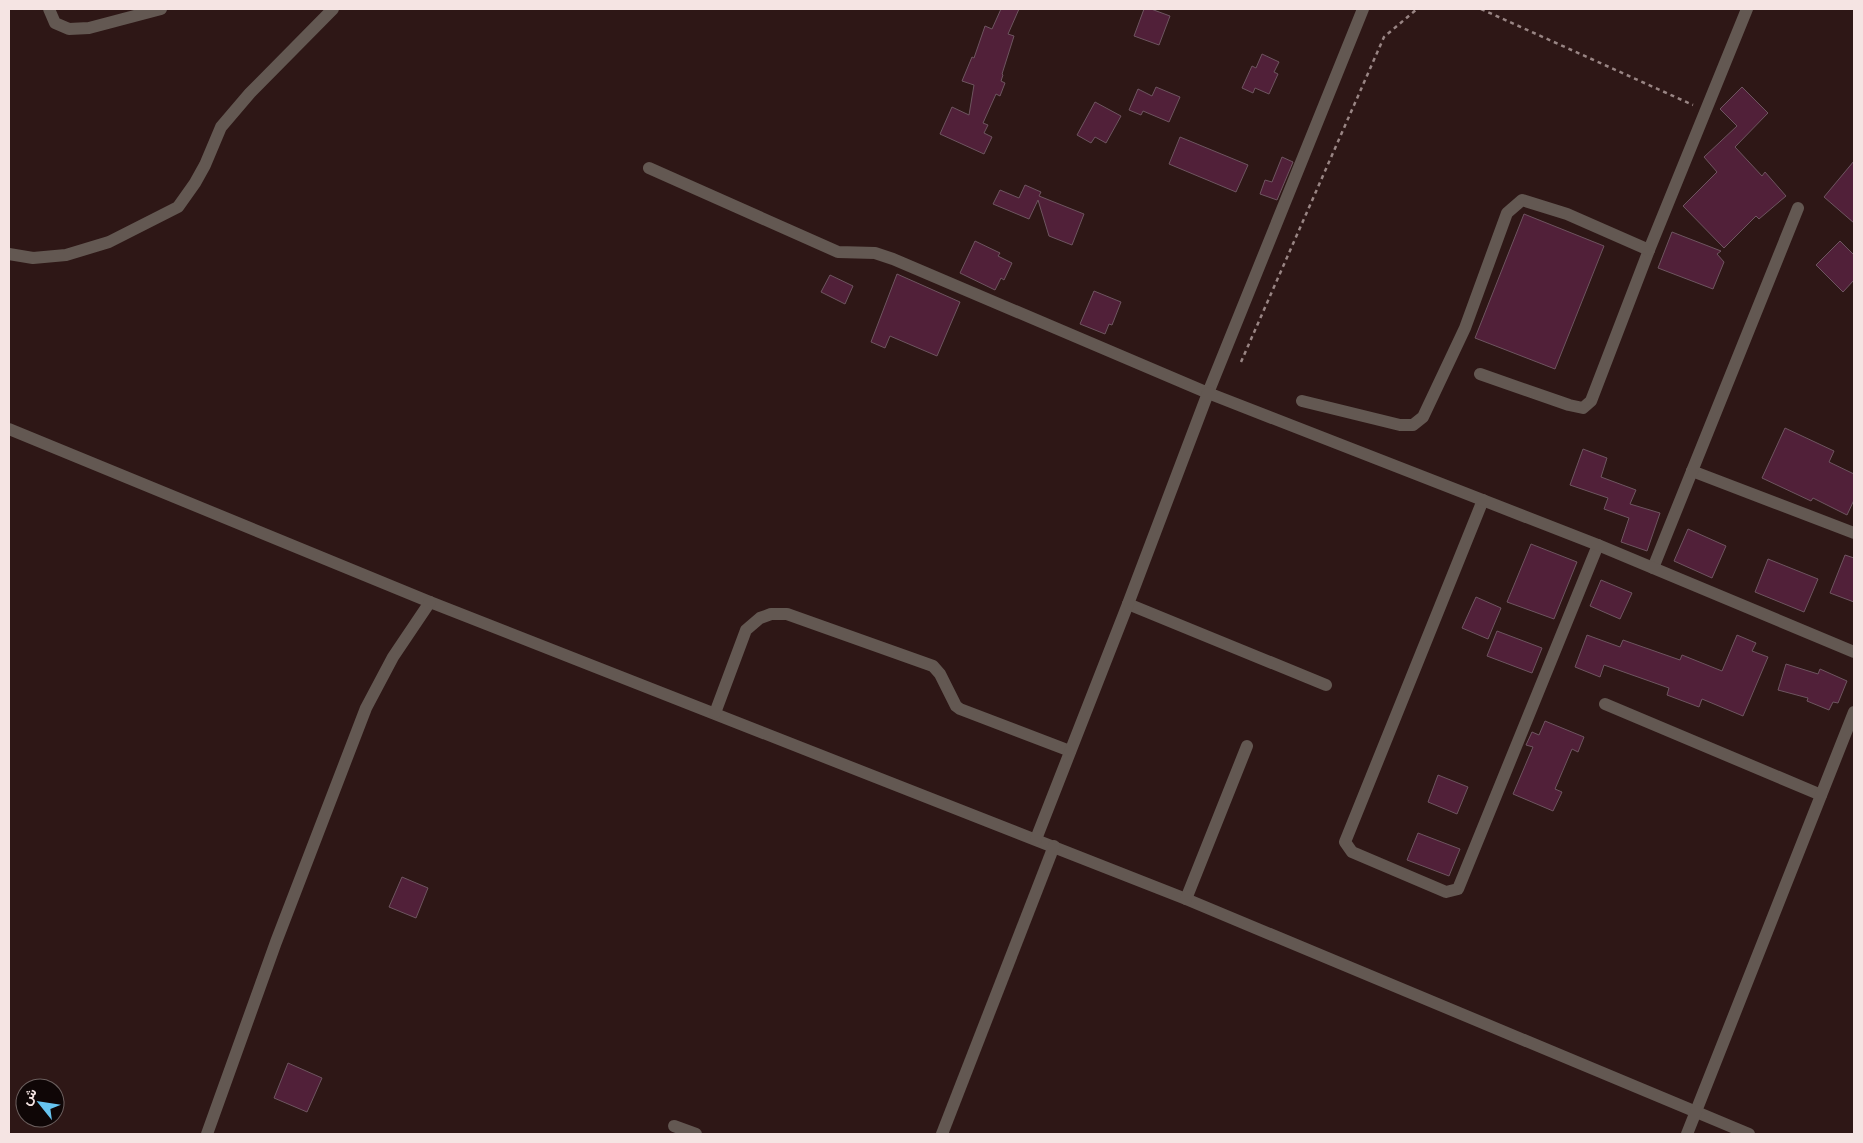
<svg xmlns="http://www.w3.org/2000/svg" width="1863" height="1143" viewBox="0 0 1863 1143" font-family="Bitter,Vazirmatn,serif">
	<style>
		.building { fill: #512039; stroke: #6e5560 }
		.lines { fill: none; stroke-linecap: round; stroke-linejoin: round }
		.path { stroke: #998584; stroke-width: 2.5; stroke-dasharray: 4 4; stroke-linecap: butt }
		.street { stroke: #635852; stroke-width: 12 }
	</style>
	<rect width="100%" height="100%" fill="#2e1716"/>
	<!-- building -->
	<g class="building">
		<path d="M1001 9H1019L1008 34 1014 36 1002 74 1003 75 1001 81 1005 83 1000 96 996 94 983 123 988 125 984 133 992 137 984 154 940 134 952 107 969 115 974 85 962 81 972 57 974 58 985 26 992 29Z"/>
		<path d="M1144 9H1151L1170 16 1159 45 1134 36Z"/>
		<path d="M1262 54 1279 62 1274 72 1278 74 1269 94 1255 88 1253 93 1242 88 1252 66 1256 68Z"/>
		<path d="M1156 87 1180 97 1169 122 1143 111 1141 115 1129 110 1138 89 1152 96Z"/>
		<path d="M1742 87 1768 113 1735 147 1762 176 1765 172 1786 196 1759 219 1756 216 1724 248 1683 206 1717 172 1704 157 1737 126 1720 109Z"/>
		<path d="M1095 102 1121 116 1106 143 1095 137 1091 143 1077 135Z"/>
		<path d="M1180 137 1248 165 1236 192 1169 164Z"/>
		<path d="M1282 157 1293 162 1277 200 1260 194 1265 180 1272 182Z"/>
		<path d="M1854 161V223L1824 197Z"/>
		<path d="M1025 185 1041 192 1039 196 1084 214 1072 245 1049 236 1038 200 1029 219 993 204 1000 190 1019 198Z"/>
		<path d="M1524 214 1604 246 1555 369 1475 338Z"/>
		<path d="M1672 232 1721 251 1717 254 1724 262 1713 289 1658 268Z"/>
		<path d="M975 241 1000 253 998 256 1012 263 1004 280 1001 278 995 290 960 273Z"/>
		<path d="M1840 241 1854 255V280L1843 292 1816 265Z"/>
		<path d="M897 274 960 302 937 356 890 336 885 348 871 342Z"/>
		<path d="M830 275 853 286 845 304 821 292Z"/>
		<path d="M1094 291 1121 302 1112 325 1109 324 1105 334 1080 324Z"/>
		<path d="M1785 428 1834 451 1829 462 1854 474V500L1847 515 1813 498 1811 501 1762 478Z"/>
		<path d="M1583 449 1607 458 1601 477 1636 490 1630 504 1660 513 1647 551 1621 542 1629 518 1604 509 1608 498 1570 485Z"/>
		<path d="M1688 529 1726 546 1712 578 1674 561Z"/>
		<path d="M1531 544 1577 562 1554 619 1507 602Z"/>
		<path d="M1845 555 1854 558V602L1830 593Z"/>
		<path d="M1768 559 1818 579 1804 612 1755 592Z"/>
		<path d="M1601 580 1632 593 1620 619 1590 606Z"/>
		<path d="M1476 597 1501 608 1488 639 1462 628Z"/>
		<path d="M1497 631 1542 648 1532 673 1487 656Z"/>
		<path d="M1587 635 1620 647 1623 640 1680 660 1682 655 1722 671 1737 635 1756 643 1752 651 1768 657 1743 716 1702 699 1699 707 1667 695 1669 688 1604 665 1600 677 1575 667Z"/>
		<path d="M1786 664 1818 674 1820 669 1847 681 1838 703 1833 702 1829 710 1807 701 1808 698 1778 690Z"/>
		<path d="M1545 721 1584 737 1578 752 1572 749 1555 789 1562 792 1553 811 1513 794 1533 747 1526 745 1532 732 1539 735Z"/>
		<path d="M1438 775 1468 787 1457 814 1428 802Z"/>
		<path d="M1418 833 1460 849 1449 876 1407 860Z"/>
		<path d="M402 877 428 888 416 918 389 907Z"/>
		<path d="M288 1063 322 1078 307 1112 274 1098Z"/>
	</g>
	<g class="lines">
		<!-- path -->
		<g class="path">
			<path d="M1481 9 1693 105"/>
			<path d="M1241 362 1384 37 1417 9"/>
		</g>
		<!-- street -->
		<g class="street">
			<path d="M49 9 55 23 69 29 89 28 161 9"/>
			<path d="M649 168 838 252 875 253 893 259 1208 393 1363 9"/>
			<path d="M9 254 33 258 66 255 109 242 178 207 195 183 205 165 221 127 250 93 333 9"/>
			<path d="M1480 374 1569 405 1583 408 1591 401 1649 250"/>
			<path d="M1302 401 1400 425H1413L1423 417 1465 328 1507 213 1522 200 1567 214 1649 250 1747 9"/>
			<path d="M9 429 430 602 1186 899 1749 1134"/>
			<path d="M1692 471 1854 533"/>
			<path d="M1483 500 1345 842 1352 852 1446 892 1458 889 1598 545"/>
			<path d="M1653 568 1798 208"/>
			<path d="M1128 604 1326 685"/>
			<path d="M1605 704 1821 795"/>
			<path d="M715 713 746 630 760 618 771 614H787L933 666 940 674 956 706 960 709 1070 751"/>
			<path d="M1036 839 1128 604 1208 393 1598 545 1854 652"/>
			<path d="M1186 899 1247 746"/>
			<path d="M674 1126 696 1134"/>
			<path d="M207 1134 276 942 366 708 393 657 430 602"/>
			<path d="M942 1134 1054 846"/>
			<path d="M1687 1134 1854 712"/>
		</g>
	</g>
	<!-- border -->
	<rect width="1863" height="1143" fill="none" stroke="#f5e4e3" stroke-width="20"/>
	<!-- north arrow -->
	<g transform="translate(40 1103) rotate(300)"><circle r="24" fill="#0f0606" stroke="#6b5f5e"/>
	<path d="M0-4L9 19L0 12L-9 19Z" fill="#67c4f0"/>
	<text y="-8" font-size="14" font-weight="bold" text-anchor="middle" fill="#f5e4e3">ش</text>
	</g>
</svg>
